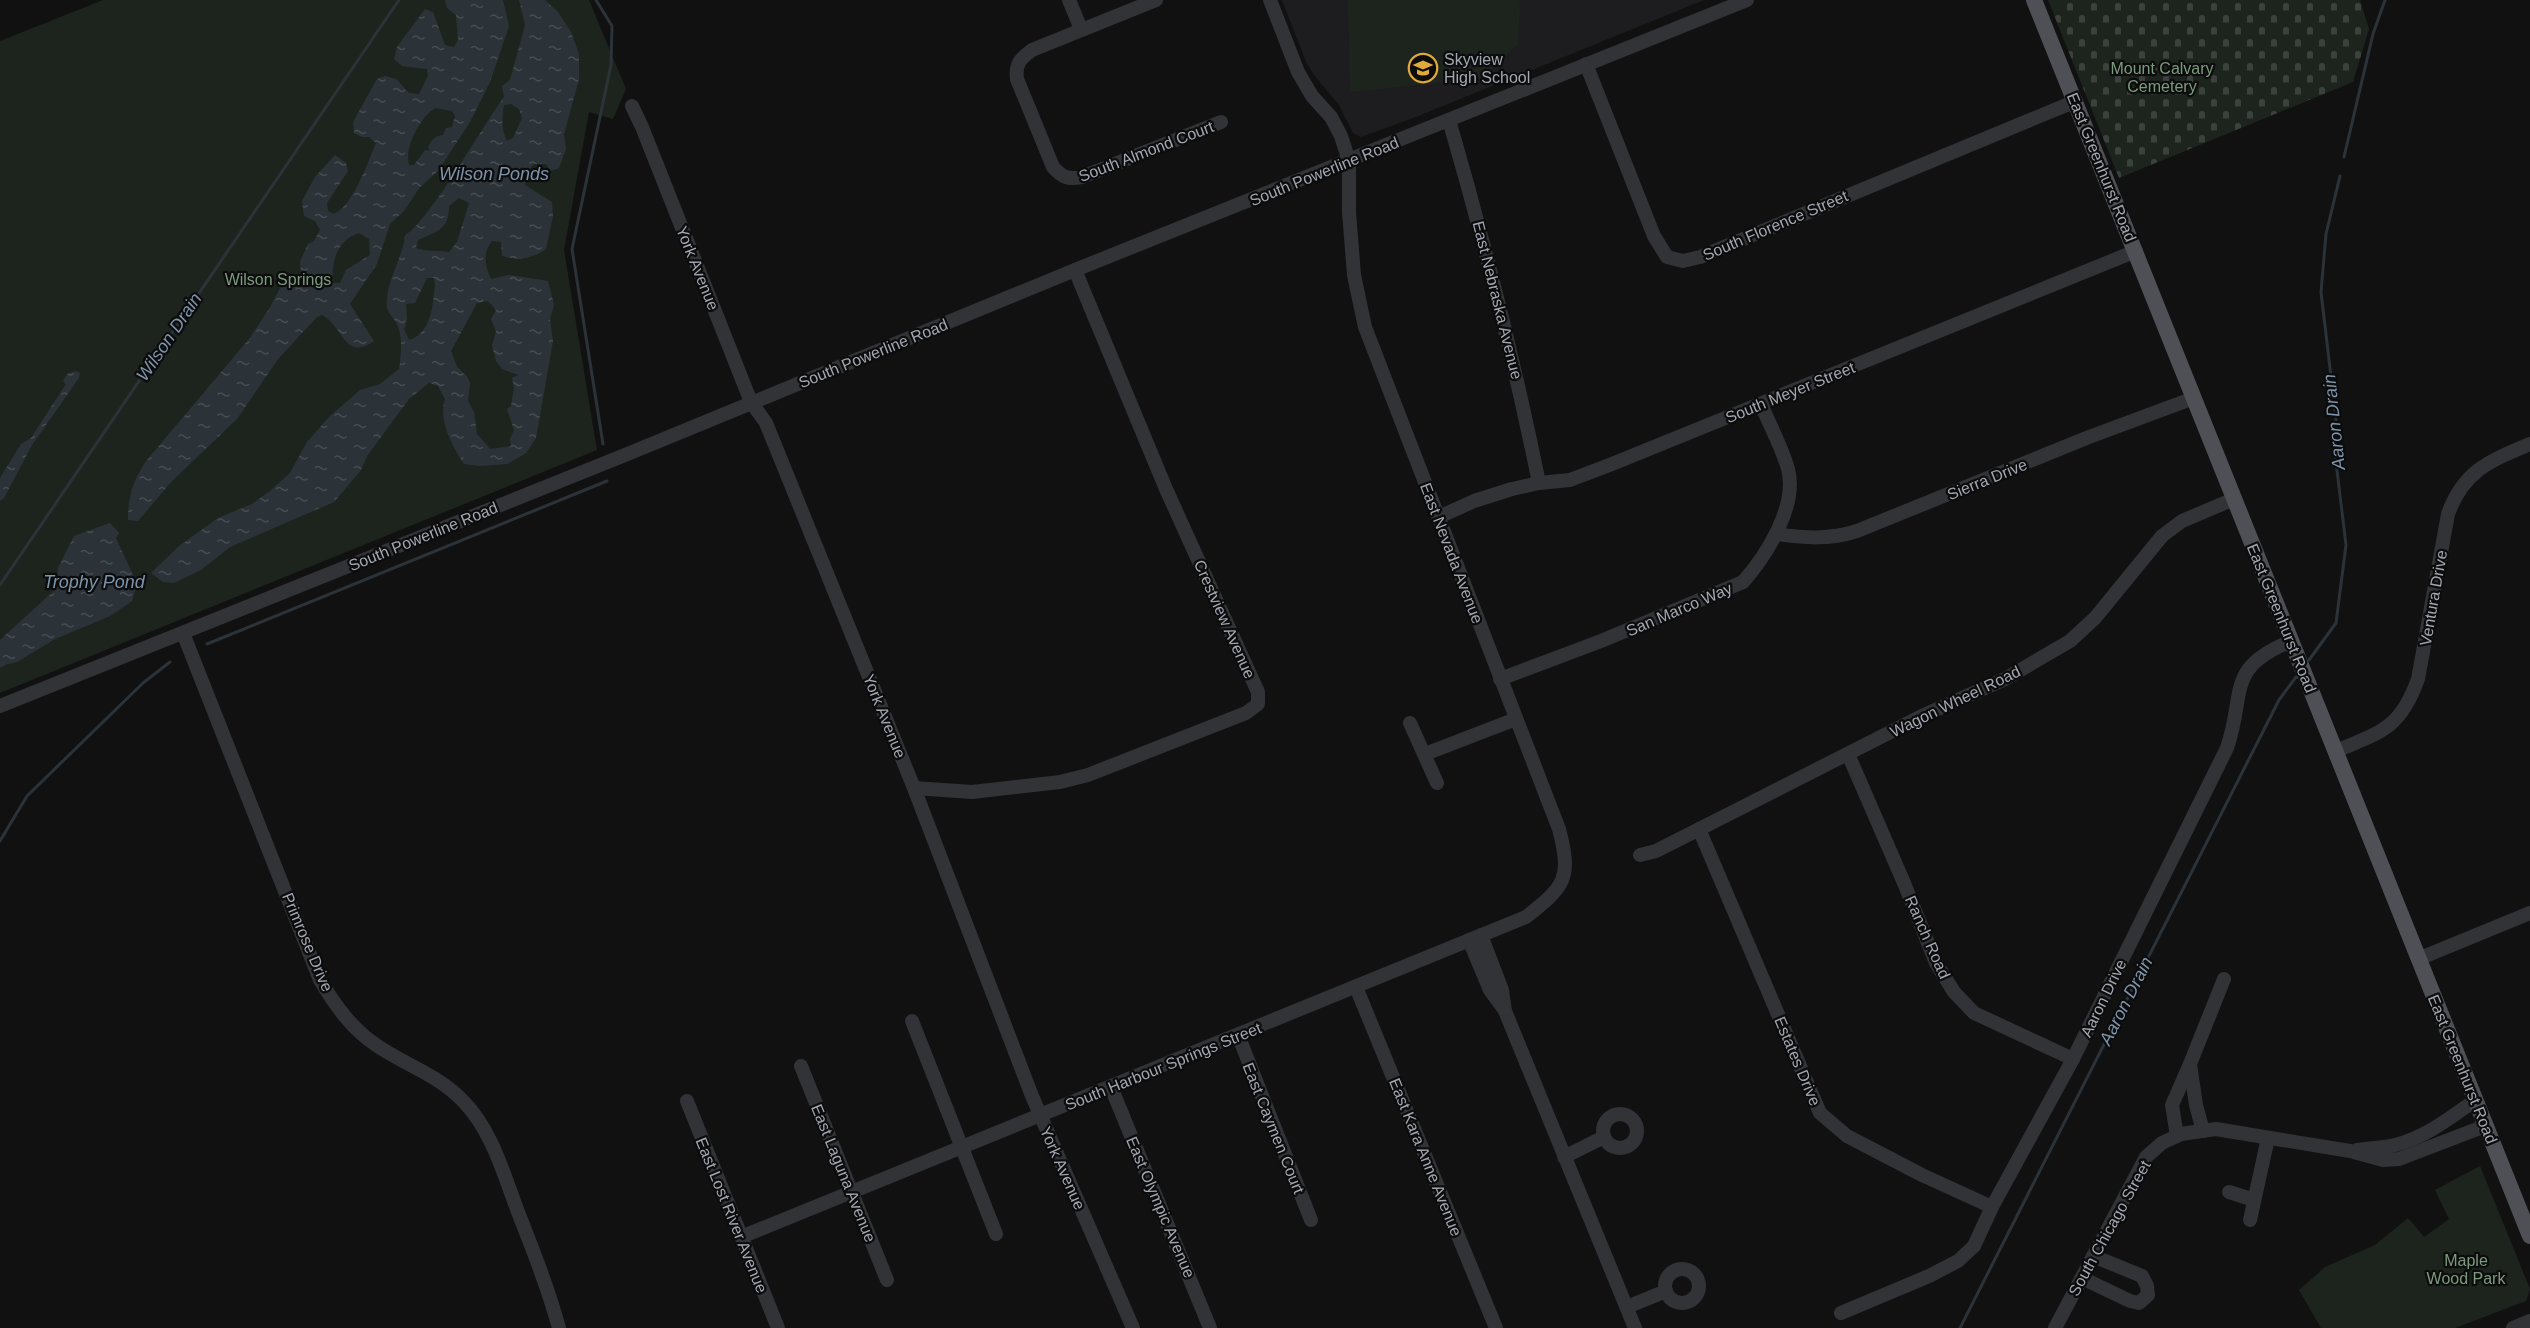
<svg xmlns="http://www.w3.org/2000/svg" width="2530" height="1328" viewBox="0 0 2530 1328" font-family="Helvetica,sans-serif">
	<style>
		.built { fill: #1d1d1f }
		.cemetery { fill: url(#cemetery-stones) }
		.green { fill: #1d241e }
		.water { fill: url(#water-ripples); fill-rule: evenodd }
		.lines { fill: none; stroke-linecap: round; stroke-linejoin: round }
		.stream { stroke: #2b3339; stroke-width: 3 }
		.minor { stroke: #323336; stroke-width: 14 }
		.major { stroke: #4e5055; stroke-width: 16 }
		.labels { text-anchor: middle; stroke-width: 4.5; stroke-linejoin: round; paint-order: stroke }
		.poi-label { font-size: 16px; fill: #a3a7b1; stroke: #0c0c0d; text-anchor: start }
		.park-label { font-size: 16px; fill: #7c9b7e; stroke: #0c0c0d }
		.street-label { font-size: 16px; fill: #a3a7b1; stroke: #0c0c0d }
		.water-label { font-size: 18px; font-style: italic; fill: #7d94aa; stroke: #0c0c0d }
	</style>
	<defs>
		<pattern id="cemetery-stones" width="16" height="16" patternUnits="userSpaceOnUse" patternTransform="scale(1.5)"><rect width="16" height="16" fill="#1d241e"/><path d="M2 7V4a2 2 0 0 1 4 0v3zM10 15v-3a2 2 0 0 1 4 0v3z" fill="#3b413c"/></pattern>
		<pattern id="water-ripples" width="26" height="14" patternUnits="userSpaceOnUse" patternTransform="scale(1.5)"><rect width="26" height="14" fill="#2b3339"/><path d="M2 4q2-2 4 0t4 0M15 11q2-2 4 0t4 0" fill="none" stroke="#474e53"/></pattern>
	</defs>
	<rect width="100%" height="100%" fill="#111112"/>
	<!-- built -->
	<path class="built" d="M1282 0H1704L1416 117 1361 137 1353 133 1339 105 1314 75 1306 62Z"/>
	<!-- cemetery -->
	<path class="cemetery" d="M2048 0H2360L2369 29 2353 82 2119 178Z"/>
	<!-- green -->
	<g class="green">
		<path d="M103 0H589L626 89 613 119 589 112 564 250 597 450 0 693V41Z"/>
		<path d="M1348 0H1520L1518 44 1482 78 1350 92Z"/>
		<path d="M2480 1166 2530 1289 2526 1301 2455 1328H2321L2299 1290 2325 1267 2375 1245 2408 1218 2424 1237 2449 1219 2435 1190Z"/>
	</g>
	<!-- water -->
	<g class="water">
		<path d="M445 0H503L509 26 490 82 470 122 438 171 420 187 404 211 390 224 377 264 350 304 374 341C344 362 344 326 322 315L317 317 278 359 237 419 172 481 138 521 128 520C128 496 133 480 147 460L249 339 269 309 285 279 302 281 300 262 308 244 314 241 320 230 315 221 304 216 302 201 315 177 335 155 346 163 348 171 327 203 328 211 334 214C353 206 368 162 376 143L369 137H362L354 133 353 122 377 79 385 76 396 79 409 93 419 94 428 76 427 69 402 66 394 59 397 47 425 9 433 12 445 45 454 47 458 40 456 15 447 8ZM435 108 452 111 455 116 452 127 446 128 443 135C434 136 432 140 428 147L430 151 425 150 414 165H409C404 148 420 117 435 108ZM359 233 369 239 370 255 346 270 340 283H333C331 261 337 240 359 233Z"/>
		<path d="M519 0H545L558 12 571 32 579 54V79L564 134 566 149 559 168 551 171 546 164H534L528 171 525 185 552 202 553 216 546 249C531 259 519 261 502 256L501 242 492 241C482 253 485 266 491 279L509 275 548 281 554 305 550 319 553 341 536 438 526 453 507 464 480 466 464 464C452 445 438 421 445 399L438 386 429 383 409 399 367 456 361 470 334 502 230 547 201 570 174 583 163 582 151 573 179 546 218 518 252 504 270 491 290 473 307 442 329 417 360 390 380 384 399 369C401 355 403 340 398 327 394 315 385 315 387 298 389 276 403 257 405 235 427 225 485 122 504 97L502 86 510 80 525 25ZM511 104 519 109 522 118 513 138 507 141C501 130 502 117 504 105ZM459 198 469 203 457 242 449 252C440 250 423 252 416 248L418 240C436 231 449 231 449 206ZM427 278H434L435 284C433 304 432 333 409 340L404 329 407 320 406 304 415 303ZM488 301 496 310 491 319 496 331 492 346 496 361 502 369 518 375 512 378 514 388 511 406 507 409 514 430 510 439 511 446 490 449 477 434 474 412 468 401 470 383 467 376 457 367 451 351 477 303Z"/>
		<path d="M76 371 80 373 79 378 32 445 4 498 0 501V478L21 444 31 438 66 384 63 381 67 374Z"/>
		<path d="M110 523 119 533 116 538 137 584 132 601 110 616 55 639 17 662 7 664 0 668V640L56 589 58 568 74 536Z"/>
	</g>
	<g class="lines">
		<!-- stream -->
		<g class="stream">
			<path d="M596 0 612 26 611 65 572 249 603 444"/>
			<path d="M2344 157 2373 34 2385 0"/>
			<path d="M0 585 399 0"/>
			<path d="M207 644 607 481"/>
			<path d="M2309 660 2336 623 2346 545 2333 437 2336 419 2321 292 2326 234 2340 176"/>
			<path d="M0 841 27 796 143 683 170 662"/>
			<path d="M1960 1328 2279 700 2296 677"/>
		</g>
		<!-- minor -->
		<g class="minor">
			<path d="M1069 0 1081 29"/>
			<path d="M1156 0 1032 50C1020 59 1015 64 1017 79L1053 167C1062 177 1068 180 1082 177L1221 122"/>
			<path d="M1586 64 1654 236 1667 257 1683 261 1700 257 2076 101"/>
			<path d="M632 106 642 127 751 402 766 423 914 788 1032 1096 1133 1328"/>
			<path d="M1449 120C1484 240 1514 360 1539 483"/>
			<path d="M1439 517 1474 501 1512 489 1539 483 1570 480 1612 464 2136 251"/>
			<path d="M1776 534C1805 538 1829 540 1857 531L2089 437 2194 398"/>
			<path d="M183 633 320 980C335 1005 351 1028 376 1045 405 1065 439 1075 464 1102 492 1131 504 1175 518 1212 533 1250 548 1288 559 1328"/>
			<path d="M1500 679 1601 641 1743 582C1766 556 1798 506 1788 469 1782 447 1770 426 1761 404"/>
			<path d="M0 706 625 455 1075 270 1747 0"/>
			<path d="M1410 723 1437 783"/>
			<path d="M2336 751C2381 732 2400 729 2418 679L2448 514C2464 470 2490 461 2530 444"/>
			<path d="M1425 754 1516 719"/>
			<path d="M1848 754 1904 883 1936 963 1954 992 1974 1013 2073 1059"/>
			<path d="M914 788 972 792 1060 782 1088 775 1246 713 1258 704V692L1166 489 1075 270"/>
			<path d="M1699 829 1820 1113 1847 1136 1922 1175 1992 1207"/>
			<path d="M1640 855 1656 851 1922 716 2005 679 2070 641 2095 618 2162 536 2182 521 2234 499"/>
			<path d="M1481 935 1502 990 1505 1011 1635 1328"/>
			<path d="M1469 940 1490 990 1504 1009"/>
			<path d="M2418 959 2530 913"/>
			<path d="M1356 987 1496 1328"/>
			<path d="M912 1021 996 1234"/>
			<path d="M1238 1035 1311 1220"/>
			<path d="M801 1066 887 1280"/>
			<path d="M1111 1087 1210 1328"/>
			<path d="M687 1101 778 1328"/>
			<circle cx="1620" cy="1131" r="17"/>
			<path d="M2203 1131 2196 1105 2190 1064 2224 979"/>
			<path d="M2177 1136 2172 1105 2190 1064"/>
			<path d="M2357 1150C2369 1148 2383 1148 2395 1145 2424 1138 2450 1118 2474 1101"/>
			<path d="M1564 1157 1604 1137"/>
			<path d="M2229 1192 2254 1200"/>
			<path d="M2250 1220 2268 1138"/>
			<path d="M741 1237 1526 917C1565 886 1572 879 1559 829L1365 327 1354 275 1349 212V161L1341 136 1331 117 1312 96 1298 72 1270 0"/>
			<circle cx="1682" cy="1286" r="17"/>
			<path d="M2082 1278 2130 1301 2139 1303 2148 1295 2147 1286 2142 1276 2093 1256"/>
			<path d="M1627 1307 1666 1291"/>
			<path d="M1841 1313 1929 1276 1958 1261 1974 1246 1992 1207 2073 1059 2227 748C2246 692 2225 668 2291 641"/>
			<path d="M2055 1328 2146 1157 2162 1143 2181 1134 2216 1129 2350 1151 2383 1160 2399 1159 2485 1126"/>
			<path d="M2513 1328 2530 1321"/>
		</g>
		<!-- major -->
		<path class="major" d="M2034 0 2530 1236"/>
	</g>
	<!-- icons -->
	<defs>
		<g id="school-ring" transform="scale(1.5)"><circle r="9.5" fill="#0c0c0d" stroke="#dfa93b" stroke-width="1.5"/><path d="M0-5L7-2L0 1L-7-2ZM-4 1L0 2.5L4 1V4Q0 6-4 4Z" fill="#dfa93b"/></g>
	</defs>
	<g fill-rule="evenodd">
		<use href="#school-ring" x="1423" y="68"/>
	</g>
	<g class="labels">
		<!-- poi labels -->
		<g class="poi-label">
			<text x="1444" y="65">Skyview<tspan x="1444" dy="18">High School</tspan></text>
		</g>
		<!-- park labels -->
		<g class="park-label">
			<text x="2162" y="74">Mount Calvary<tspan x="2162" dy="18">Cemetery</tspan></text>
			<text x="278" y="285">Wilson Springs</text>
			<text x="2466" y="1266">Maple<tspan x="2466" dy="18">Wood Park</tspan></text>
		</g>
		<!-- street labels -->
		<g class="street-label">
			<text transform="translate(1146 151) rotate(-21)" y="6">South Almond Court</text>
			<text transform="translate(2102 167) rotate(68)" y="6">East Greenhurst Road</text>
			<text transform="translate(1324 171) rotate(-22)" y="6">South Powerline Road</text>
			<text transform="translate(1775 225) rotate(-23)" y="6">South Florence Street</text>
			<text transform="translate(698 268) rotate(68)" y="6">York Avenue</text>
			<text transform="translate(1498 300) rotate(76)" y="6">East Nebraska Avenue</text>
			<text transform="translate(873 353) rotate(-22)" y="6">South Powerline Road</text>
			<text transform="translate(1790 392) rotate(-22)" y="6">South Meyer Street</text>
			<text transform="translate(1987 479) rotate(-22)" y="6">Sierra Drive</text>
			<text transform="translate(423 536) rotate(-22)" y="6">South Powerline Road</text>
			<text transform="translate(1452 553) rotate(69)" y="6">East Nevada Avenue</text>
			<text transform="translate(2433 598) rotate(-80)" y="6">Ventura Drive</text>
			<text transform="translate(1679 609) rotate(-23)" y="6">San Marco Way</text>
			<text transform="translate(2282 618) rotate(68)" y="6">East Greenhurst Road</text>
			<text transform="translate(1225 619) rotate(66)" y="6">Crestview Avenue</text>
			<text transform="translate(1955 701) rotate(-26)" y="6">Wagon Wheel Road</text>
			<text transform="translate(885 716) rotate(68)" y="6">York Avenue</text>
			<text transform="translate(1928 937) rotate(66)" y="6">Ranch Road</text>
			<text transform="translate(308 942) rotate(67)" y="6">Primrose Drive</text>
			<text transform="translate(2103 998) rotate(-64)" y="6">Aaron Drive</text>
			<text transform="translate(1798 1061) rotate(67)" y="6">Estates Drive</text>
			<text transform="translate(1163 1066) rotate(-22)" y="6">South Harbour Springs Street</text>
			<text transform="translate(2463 1069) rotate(68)" y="6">East Greenhurst Road</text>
			<text transform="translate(1274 1128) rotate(68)" y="6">East Caymen Court</text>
			<text transform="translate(1426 1157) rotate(68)" y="6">East Kara Anne Avenue</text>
			<text transform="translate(1063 1168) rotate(66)" y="6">York Avenue</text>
			<text transform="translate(844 1173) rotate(68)" y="6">East Laguna Avenue</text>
			<text transform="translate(1161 1207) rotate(67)" y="6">East Olympic Avenue</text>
			<text transform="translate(732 1215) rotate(68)" y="6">East Lost River Avenue</text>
			<text transform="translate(2109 1228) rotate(-61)" y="6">South Chicago Street</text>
		</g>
		<!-- water labels -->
		<g class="water-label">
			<text x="494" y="180">Wilson Ponds</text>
			<text transform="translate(169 337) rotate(-56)" y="6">Wilson Drain</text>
			<text transform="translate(2334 422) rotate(-96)" y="6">Aaron Drain</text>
			<text x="94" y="588">Trophy Pond</text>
			<text transform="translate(2126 1001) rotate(-63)" y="6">Aaron Drain</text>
		</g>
	</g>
</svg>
